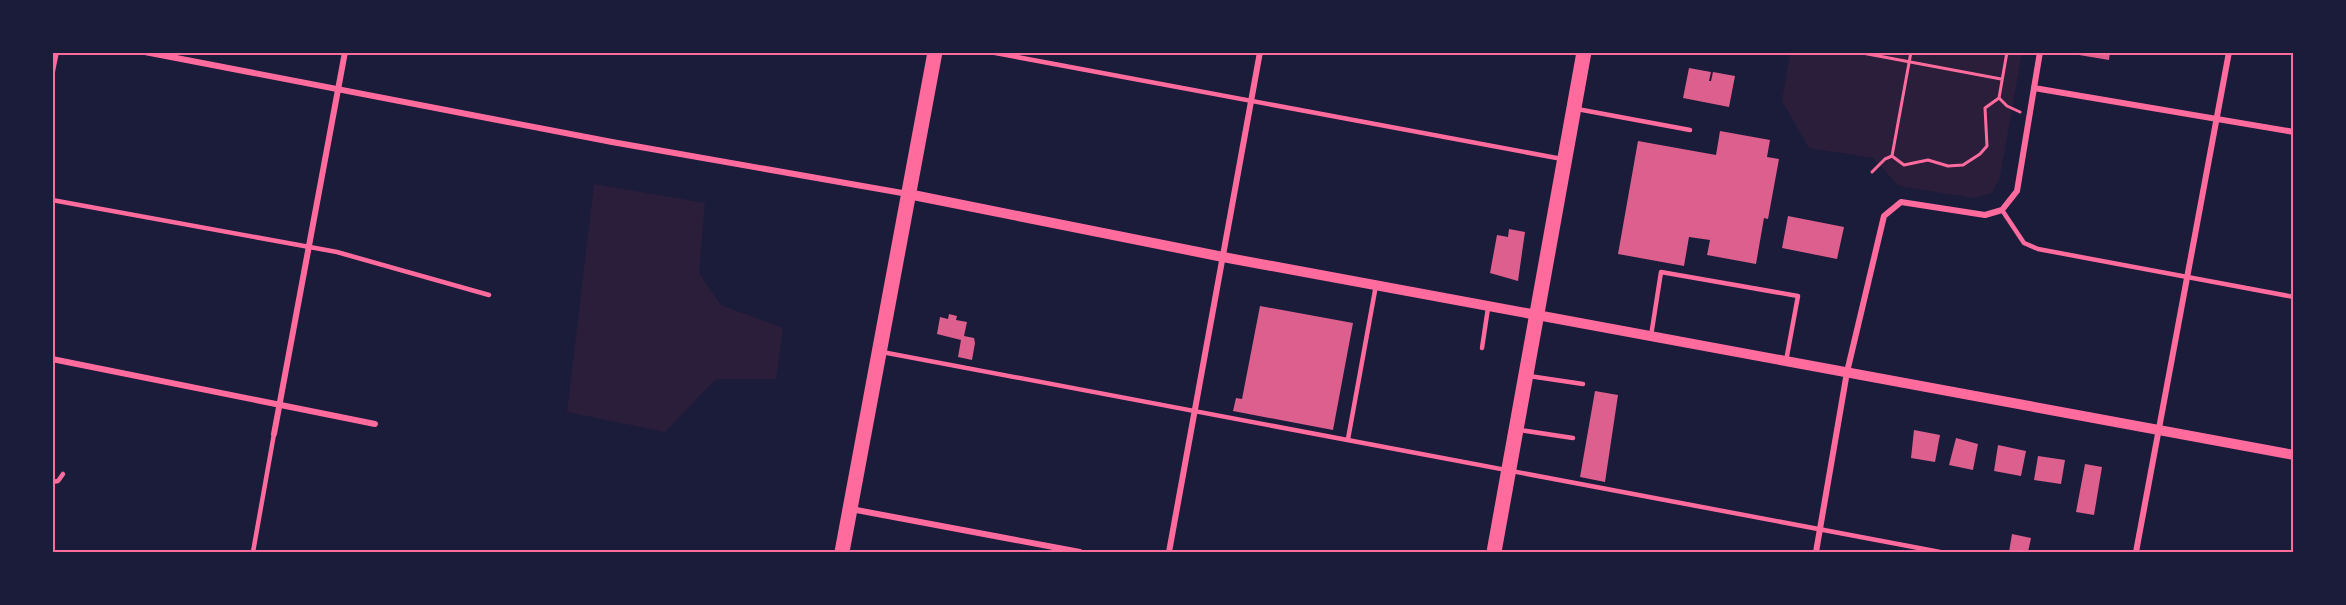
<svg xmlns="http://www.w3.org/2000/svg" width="2346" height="605" viewBox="0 0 2346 605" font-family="Overpass,sans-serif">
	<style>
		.green { fill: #2a1e3b }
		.building { fill: #dd5f8e }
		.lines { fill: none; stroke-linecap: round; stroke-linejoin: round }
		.path { stroke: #ff6b9d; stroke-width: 3 }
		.service { stroke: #ff6b9d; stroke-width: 4.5 }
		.minor { stroke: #ff6b9d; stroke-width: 6 }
		.tertiary { stroke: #ff6b9d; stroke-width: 10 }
		.primary { stroke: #ff6b9d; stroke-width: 15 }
		.neatline { fill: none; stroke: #ff6b9d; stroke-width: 2 }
	</style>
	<rect width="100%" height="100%" fill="#1b1b3a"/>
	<!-- green -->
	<g class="green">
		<path d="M1790 53H2022L2000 177 1992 193 1973 198 1899 186 1873 158 1809 148 1782 101Z"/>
		<path d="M594 184 705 203 699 273 721 305 783 328 776 379H716L665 432 567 412Z"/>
	</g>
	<!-- building -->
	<g class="building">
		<path d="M2079 52H2110L2109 60 2079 55Z"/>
		<path d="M1689 68 1711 72 1709 81H1711L1713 72 1735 76 1729 107 1683 98Z"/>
		<path d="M1720 131 1770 140 1767 157 1779 159 1768 219 1764 218 1756 264 1707 255 1710 240 1689 237 1684 266 1618 254 1638 141 1716 155Z"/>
		<path d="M1788 216 1844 227 1837 259 1782 248Z"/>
		<path d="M1509 229 1525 232 1518 281 1490 273 1497 235 1508 237Z"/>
		<path d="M1260 306 1353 323 1333 430 1233 411 1236 398 1242 399Z"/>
		<path d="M949 314 957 316 956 320 967 322 964 336 974 338 975 343 972 360 958 357 961 340 937 334 940 317 948 319Z"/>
		<path d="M1595 391 1618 395 1605 482 1580 477Z"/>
		<path d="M1914 430 1940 435 1935 462 1911 458Z"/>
		<path d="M1956 438 1978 444 1973 470 1949 465Z"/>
		<path d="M1998 445 2026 451 2021 476 1994 471Z"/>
		<path d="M2038 456 2065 460 2061 484 2034 480Z"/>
		<path d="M2085 464 2102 467 2094 515 2076 512Z"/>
		<path d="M2012 534 2031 538 2028 552H2009Z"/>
	</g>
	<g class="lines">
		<!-- path -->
		<g class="path">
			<path d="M1857 52 2001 79"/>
			<path d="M1911 52 1892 156 1904 165 1928 160 1948 166 1963 165 1980 154 1987 146 1985 108 1999 98 2007 52"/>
			<path d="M1999 98 2007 106 2020 112"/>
			<path d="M1872 172 1885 159 1892 156"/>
		</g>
		<!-- service -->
		<g class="service">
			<path d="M990 52 1562 159"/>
			<path d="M1577 109 1690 130"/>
			<path d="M52 200 337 252 489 295"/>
			<path d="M2002 210 2024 243 2038 249 2294 297"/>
			<path d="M1651 336 1661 272 1798 296 1786 361"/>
			<path d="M1482 348 1488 308"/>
			<path d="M882 352 1940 552"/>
			<path d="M1529 376 1583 384"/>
			<path d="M1520 430 1573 438"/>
			<path d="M1348 439 1376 285"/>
			<path d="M52 482 58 481 63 474"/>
			<path d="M253 552 274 434"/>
		</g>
		<!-- minor -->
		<g class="minor">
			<path d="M145 52 612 142 908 194"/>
			<path d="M2040 52 2034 88 2294 132"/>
			<path d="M52 72 56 52"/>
			<path d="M52 359 375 424"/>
			<path d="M274 434 345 52"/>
			<path d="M851 509 1080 552"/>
			<path d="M1169 552 1260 52"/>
			<path d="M1816 552 1847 372 1884 216 1901 202 1985 215 2002 210 2017 191 2034 88"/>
			<path d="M2136 552 2229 52"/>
		</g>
		<!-- tertiary -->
		<path class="tertiary" d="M908 194 1223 257 2294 455"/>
		<!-- primary -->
		<g class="primary">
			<path d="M842 552 935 52"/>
			<path d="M1494 552 1584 52"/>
		</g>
	</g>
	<!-- border -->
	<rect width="2346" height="605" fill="none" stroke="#1b1b3a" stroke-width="108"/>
	<rect x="54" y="54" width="2238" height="497" class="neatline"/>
</svg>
